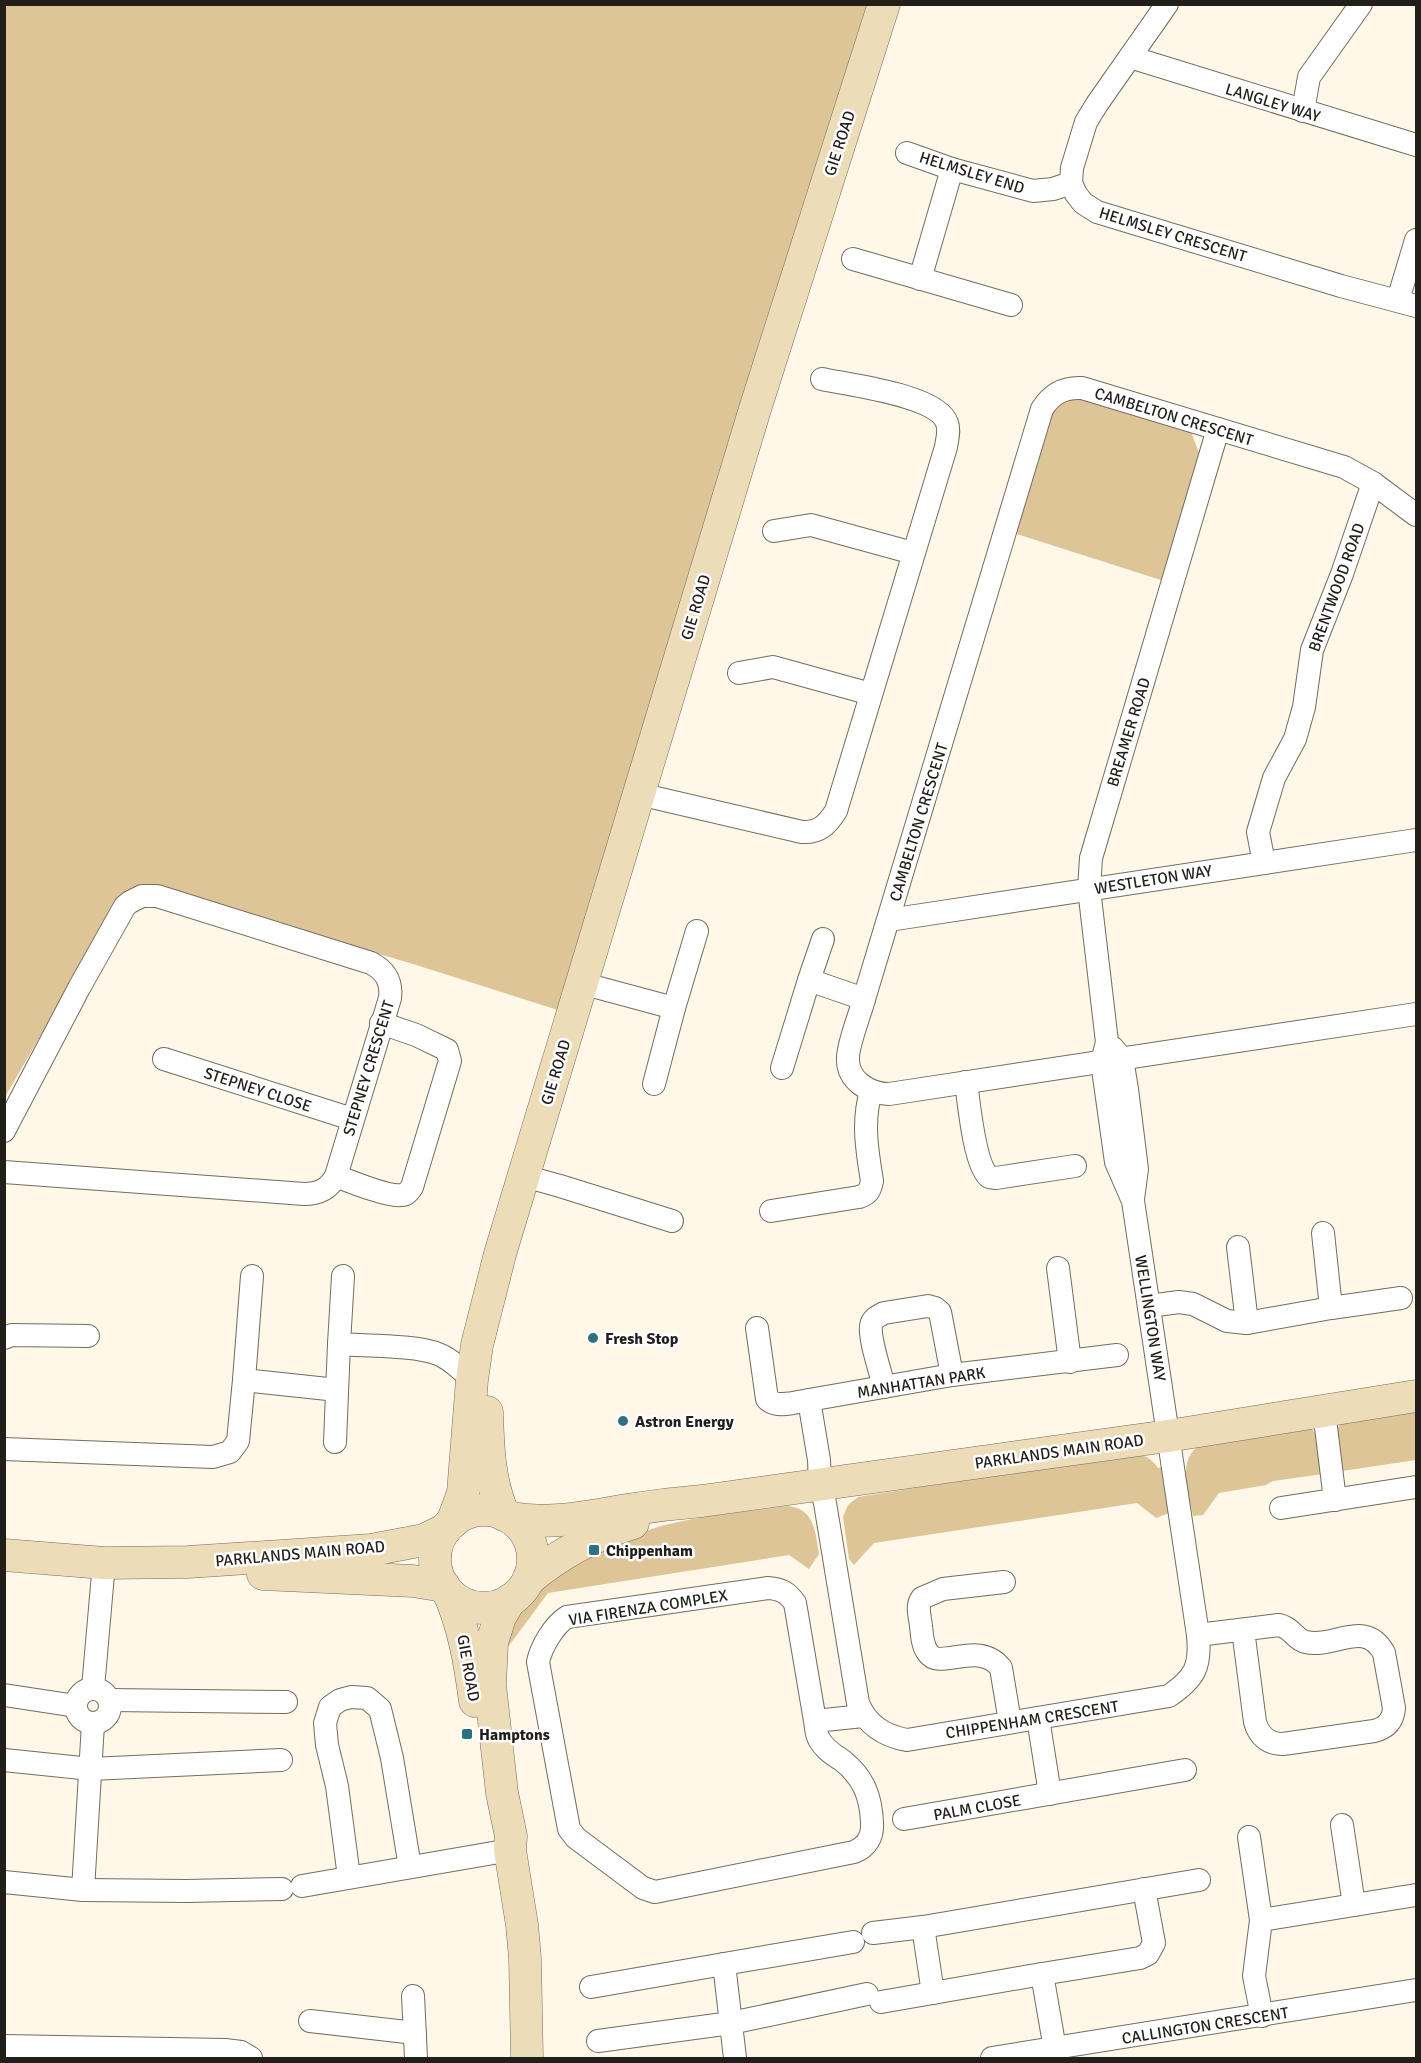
<svg xmlns="http://www.w3.org/2000/svg" width="1421" height="2063" viewBox="0 0 1421 2063" font-family="Signika,sans-serif">
	<style>
		.green { fill: #ddc598 }
		.lines { fill: none; stroke-linecap: round; stroke-linejoin: round }
		.street-casing { stroke: #736c5f; stroke-width: 24 }
		.secondary-casing { stroke: #736c5f; stroke-width: 33 }
		.street { stroke: #fff; stroke-width: 22 }
		.secondary { stroke: #ecddb8; stroke-width: 32 }
		.poi-dot { fill: #2e7282; stroke: #fff; stroke-width: 2 }
		.labels { text-anchor: middle; stroke-width: 5; stroke-linejoin: round; paint-order: stroke }
		.street-label { font-size: 16px; fill: #221f1a; stroke: #fff }
		.poi-label { font-size: 16px; font-weight: bold; fill: #221f1a; stroke: #fff; text-anchor: start }
	</style>
	<rect width="100%" height="100%" fill="#fff7e8"/>
	<!-- green -->
	<g class="green">
		<path d="M5 5H875L561 1011 413 964 153 887 116 905 5 1097Z"/>
		<path d="M1072 396 1191 432 1201 458 1164 581 1014 533 1051 413 1061 403Z"/>
		<path d="M1416 1411V1460L1342 1471 1336 1432 1341 1422Z"/>
		<path d="M1309 1427 1317 1434 1323 1474 1273 1481 1266 1485 1219 1493 1203 1515 1193 1516C1189 1493 1176 1460 1200 1445Z"/>
		<path d="M1129 1454C1142 1454 1150 1456 1158 1468L1161 1467 1169 1513 1156 1518 1137 1503 874 1543 854 1565 849 1559 843 1517 848 1505 858 1497Z"/>
		<path d="M787 1506C815 1508 815 1532 819 1554L809 1569 789 1555 548 1593 505 1651C501 1591 616 1538 665 1525 704 1515 747 1512 787 1506Z"/>
	</g>
	<g class="lines">
		<!-- street casing -->
		<g class="street-casing">
			<g id="street">
				<path d="M1167 4 1097 104 1086 122 1072 168 1071 183 1076 194 1083 203 1097 212 1341 286 1416 306"/>
				<path d="M1130 57 1416 145"/>
				<path d="M1303 111 1309 77 1361 4"/>
				<path d="M907 153 952 169 1033 191 1053 189 1071 183"/>
				<path d="M853 259 1011 305"/>
				<path d="M920 279 952 169"/>
				<path d="M1398 300 1416 240"/>
				<path d="M1416 515 1373 483 1344 467 1082 388C1064 387 1052 393 1042 409L864 999C860 1015 848 1043 848 1058 847 1080 869 1094 889 1094L1416 1014"/>
				<path d="M774 531 811 525 913 553"/>
				<path d="M739 673 773 667 871 694"/>
				<path d="M639 794 802 832C819 833 827 825 836 811L946 447C947 439 950 431 947 423 938 395 849 385 822 379"/>
				<path d="M1264 863 1258 832 1274 778 1295 739 1304 707 1312 650 1342 574 1373 483"/>
				<path d="M889 920 1416 840"/>
				<path d="M809 980 823 939"/>
				<path d="M581 983 674 1008 654 1084"/>
				<path d="M674 1008 697 931"/>
				<path d="M1113 1048 1122 1059 1127 1089 1137 1169 1133 1199"/>
				<path d="M164 1059 352 1119"/>
				<path d="M782 1068 809 980 864 999"/>
				<path d="M966 1082C969 1103 974 1164 989 1177L996 1178 1075 1166"/>
				<path d="M4 1131 79 988 125 906 130 902 142 896H157L371 963C386 971 392 982 390 998L336 1176C329 1189 319 1194 304 1194L4 1172"/>
				<path d="M336 1176C349 1181 388 1197 401 1195 407 1195 409 1191 412 1187L450 1061 447 1050 443 1048 416 1035 381 1023"/>
				<path d="M524 1176 560 1186 672 1221"/>
				<path d="M771 1211 859 1197C868 1194 870 1191 872 1181 867 1150 862 1122 871 1091"/>
				<path d="M1323 1233 1331 1308"/>
				<path d="M1238 1247 1247 1323"/>
				<path d="M1058 1268 1070 1362"/>
				<path d="M343 1276 339 1344C364 1346 417 1345 438 1354 451 1359 463 1371 472 1380"/>
				<path d="M1149 1306 1179 1302 1193 1304 1227 1321 1247 1323 1331 1308 1401 1298"/>
				<path d="M757 1328 767 1399C777 1409 796 1402 809 1400"/>
				<path d="M4 1338 12 1335 88 1336"/>
				<path d="M1117 1355 952 1375 809 1400 819 1460 820 1484 825 1503 858 1703C866 1724 884 1736 907 1740L1169 1696C1195 1678 1201 1667 1198 1635L1133 1201 1116 1162 1102 1062 1107 1042 1089 889 1091 858 1218 429"/>
				<path d="M244 1380 252 1276"/>
				<path d="M884 1387C881 1373 869 1339 871 1326 872 1319 878 1316 884 1313L928 1306 935 1308 940 1312 952 1375"/>
				<path d="M1324 1411 1335 1500"/>
				<path d="M335 1442 339 1344"/>
				<path d="M4 1449 213 1457 230 1452 238 1441 244 1380 337 1390"/>
				<path d="M1281 1508 1416 1487"/>
				<path d="M1004 1582 943 1589 922 1598C916 1606 920 1616 921 1626 922 1634 922 1645 928 1653 940 1671 979 1639 1001 1668L1010 1722"/>
				<path d="M1198 1635 1279 1625C1293 1628 1295 1640 1306 1642 1334 1649 1365 1618 1384 1653L1394 1708C1393 1721 1386 1728 1374 1731L1283 1744C1268 1744 1259 1736 1255 1722L1243 1630"/>
				<path d="M93 1688 104 1563"/>
				<circle cx="93" cy="1706" r="17"/>
				<path d="M4 1695 76 1706"/>
				<path d="M110 1700 286 1702"/>
				<path d="M1038 1718 1050 1794"/>
				<path d="M815 1721 795 1603C787 1592 781 1589 768 1588L567 1617C554 1625 541 1647 538 1662L569 1829 576 1838 643 1888 655 1892 854 1852C867 1847 873 1836 872 1823 871 1797 864 1778 843 1761 834 1755 824 1749 819 1739 816 1734 816 1726 815 1721L863 1716"/>
				<path d="M4 1760 91 1769 281 1760"/>
				<path d="M904 1819 1185 1770"/>
				<path d="M1342 1825 1354 1905"/>
				<path d="M1249 1837 1261 1920 1254 1976 1262 2016"/>
				<path d="M349 1877 337 1786 327 1745 325 1723 330 1707 340 1700 351 1697 367 1698 380 1709 392 1758 410 1867"/>
				<path d="M4 1882 83 1890 93 1724"/>
				<path d="M302 1886 510 1850"/>
				<path d="M83 1890 187 1891 282 1889"/>
				<path d="M1261 1920 1416 1895"/>
				<path d="M923 1927 1199 1880"/>
				<path d="M873 1933 923 1927 933 1993"/>
				<path d="M1042 1974 1140 1958 1148 1954 1154 1943 1144 1889"/>
				<path d="M591 1987 724 1964"/>
				<path d="M413 1996 416 2058"/>
				<path d="M881 2002 1042 1974 1055 2049"/>
				<path d="M310 2021 415 2033"/>
				<path d="M598 2041 731 2023 867 1994"/>
				<path d="M4 2046 225 2050 241 2052 251 2058"/>
				<path d="M735 2058 724 1964 853 1942"/>
				<path d="M992 2058 1416 1990"/>
			</g>
		</g>
		<!-- secondary casing -->
		<g class="secondary-casing">
			<g id="secondary">
				<path d="M487 1412C488 1446 489 1483 504 1515"/>
				<circle cx="484" cy="1559" r="49"/>
				<path d="M511 1518C550 1525 589 1517 627 1510 652 1506 677 1503 702 1501L1168 1436 1416 1396"/>
				<path d="M452 1523 463 1493 472 1380 477 1345 500 1254 755 409 884 4"/>
				<path d="M4 1555 104 1563 188 1562 371 1550 424 1540 446 1529"/>
				<path d="M263 1574 413 1581 444 1586"/>
				<path d="M528 1580C559 1554 594 1535 633 1523"/>
				<path d="M449 1593C464 1628 470 1663 475 1701"/>
				<path d="M510 1600 500 1617 492 1642 490 1685 502 1793 511 1836 510 1850 522 1925 525 1958 527 2058"/>
			</g>
		</g>
		<!-- street -->
		<use href="#street" class="street"/>
		<!-- secondary -->
		<use href="#secondary" class="secondary"/>
	</g>
	<!-- markers -->
	<g class="poi-dot">
		<circle cx="593" cy="1338" r="6"/>
		<circle cx="623" cy="1421" r="6"/>
		<rect x="588" y="1544" width="12" height="12" rx="3"/>
		<rect x="461" y="1728" width="12" height="12" rx="3"/>
	</g>
	<g class="labels">
		<!-- street labels -->
		<g class="street-label">
			<text transform="translate(1273 102) rotate(17)" y="6">LANGLEY WAY</text>
			<text transform="translate(839 143) rotate(-72)" y="6">GIE ROAD</text>
			<text transform="translate(972 172) rotate(17)" y="6">HELMSLEY END</text>
			<text transform="translate(1173 234) rotate(17)" y="6">HELMSLEY CRESCENT</text>
			<text transform="translate(1174 416) rotate(17)" y="6">CAMBELTON CRESCENT</text>
			<text transform="translate(1336 587) rotate(-70)" y="6">BRENTWOOD ROAD</text>
			<text transform="translate(695 607) rotate(-73)" y="6">GIE ROAD</text>
			<text transform="translate(1128 732) rotate(-73)" y="6">BREAMER ROAD</text>
			<text transform="translate(918 822) rotate(-73)" y="6">CAMBELTON CRESCENT</text>
			<text transform="translate(1153 879) rotate(-9)" y="6">WESTLETON WAY</text>
			<text transform="translate(368 1068) rotate(-73)" y="6">STEPNEY CRESCENT</text>
			<text transform="translate(555 1072) rotate(-73)" y="6">GIE ROAD</text>
			<text transform="translate(258 1089) rotate(18)" y="6">STEPNEY CLOSE</text>
			<text transform="translate(1151 1318) rotate(81)" y="6">WELLINGTON WAY</text>
			<text transform="translate(921 1382) rotate(-9)" y="6">MANHATTAN PARK</text>
			<text transform="translate(1059 1451) rotate(-8)" y="6">PARKLANDS MAIN ROAD</text>
			<text transform="translate(300 1553) rotate(-5)" y="6">PARKLANDS MAIN ROAD</text>
			<text transform="translate(648 1607) rotate(-9)" y="6">VIA FIRENZA COMPLEX</text>
			<text transform="translate(469 1668) rotate(80)" y="6">GIE ROAD</text>
			<text transform="translate(1032 1719) rotate(-9)" y="6">CHIPPENHAM CRESCENT</text>
			<text transform="translate(977 1807) rotate(-10)" y="6">PALM CLOSE</text>
			<text transform="translate(1205 2025) rotate(-9)" y="6">CALLINGTON CRESCENT</text>
		</g>
		<!-- poi labels -->
		<g class="poi-label">
			<text x="605" y="1344">Fresh Stop</text>
			<text x="635" y="1427">Astron Energy</text>
			<text x="606" y="1556">Chippenham</text>
			<text x="479" y="1740">Hamptons</text>
		</g>
	</g>
	<!-- border -->
	<rect width="1421" height="2063" fill="none" stroke="#221f1a" stroke-width="12"/>
</svg>
